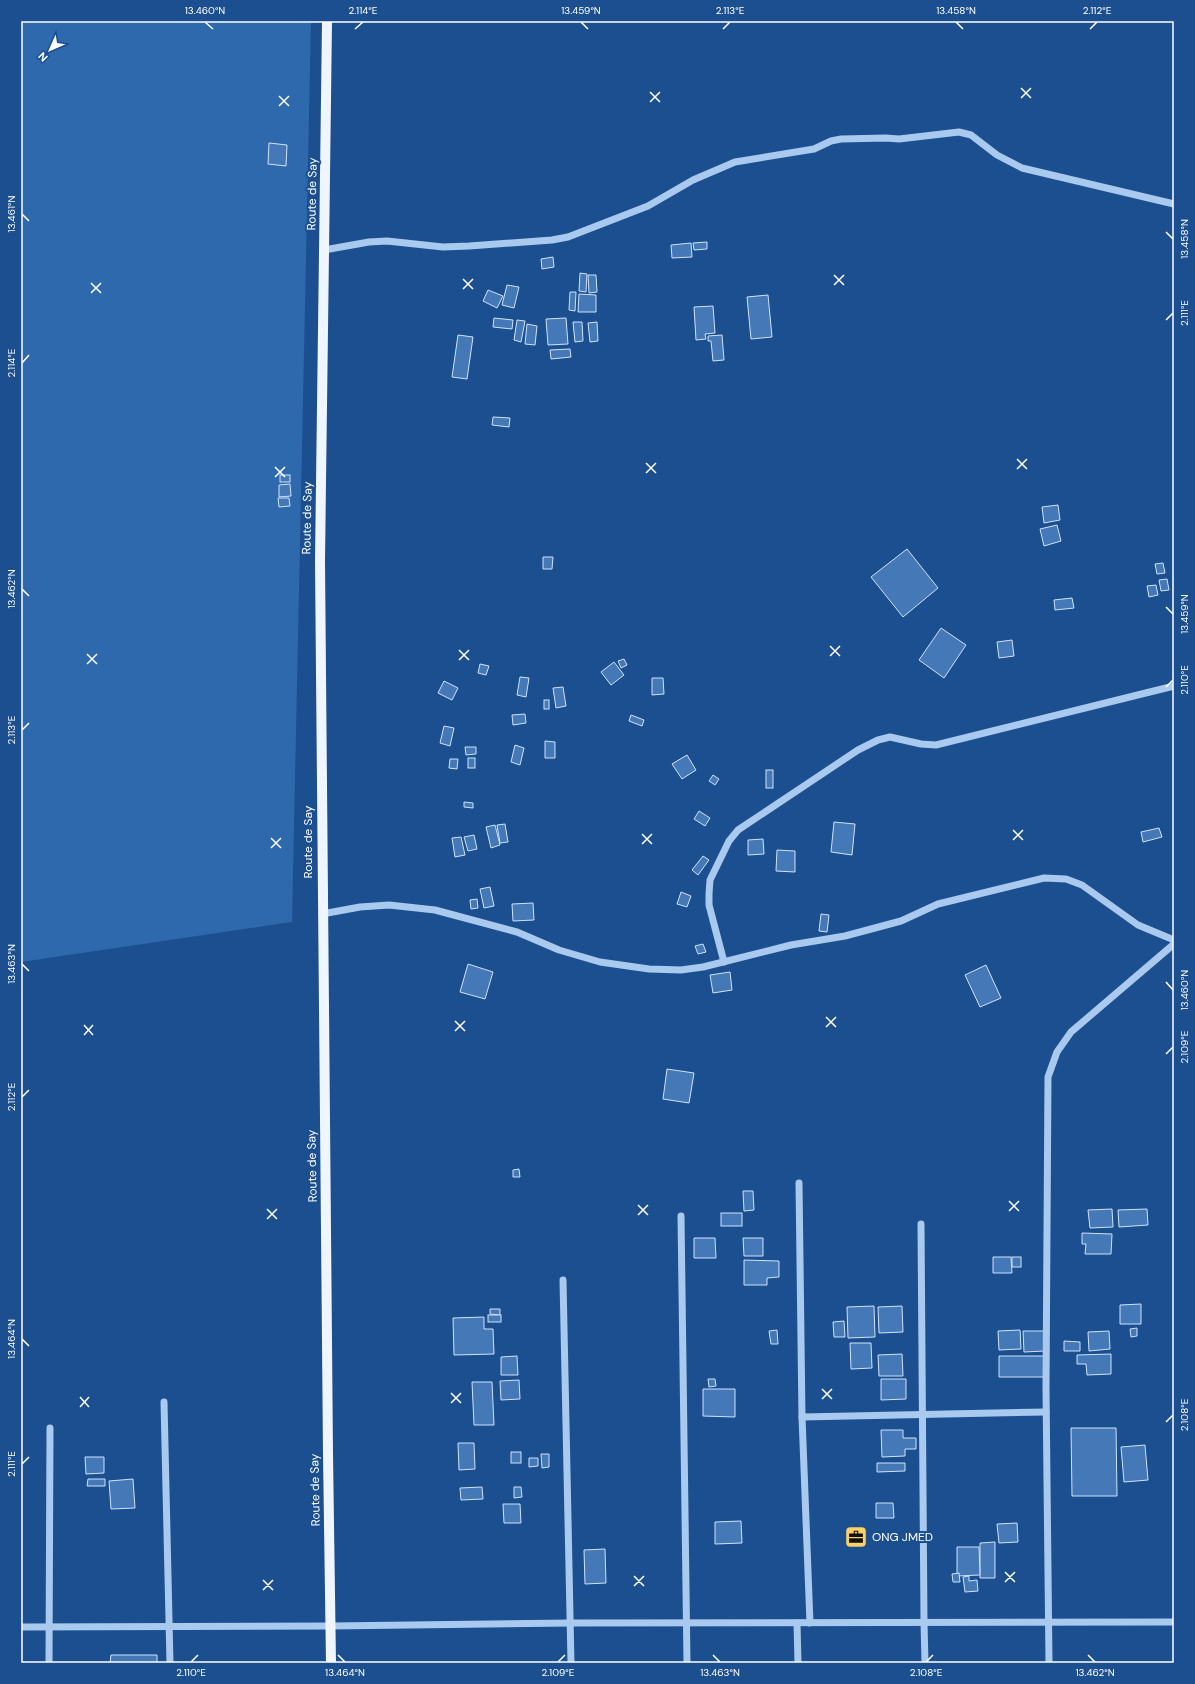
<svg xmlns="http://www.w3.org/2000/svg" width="1195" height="1684" viewBox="0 0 1195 1684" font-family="'DM Sans',sans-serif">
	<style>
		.green { fill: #2e69ad }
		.building { fill: #4478b7; stroke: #cfe3fa }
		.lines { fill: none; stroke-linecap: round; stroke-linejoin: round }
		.minor { stroke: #a9c9ee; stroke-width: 7 }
		.major { stroke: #f0f6ff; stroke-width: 10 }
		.ticks { fill: none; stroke: #fff; stroke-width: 1.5 }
		.labels { text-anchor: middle; stroke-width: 4; stroke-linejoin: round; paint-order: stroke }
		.street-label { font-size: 12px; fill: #fff; stroke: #1b4f8f }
		.poi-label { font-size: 12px; fill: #fff; stroke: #1b4f8f; text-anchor: start }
		.neatline { fill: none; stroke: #fff; stroke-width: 1.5 }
		.ticks-label { font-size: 10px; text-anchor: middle; fill: #fff }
	</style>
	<rect width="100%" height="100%" fill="#1b4f8f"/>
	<!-- green -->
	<path class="green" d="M21 21H311L292 922 21 962Z"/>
	<!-- building -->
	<g class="building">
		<path d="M269 143 287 145 286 166 268 164Z"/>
		<path d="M707 242V249L694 250 693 243Z"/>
		<path d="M691 243 692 257 672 258 671 245Z"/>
		<path d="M553 257 554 267 542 269 541 259Z"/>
		<path d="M580 273 587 274 586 292 579 291Z"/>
		<path d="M588 275H596L597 292 589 293Z"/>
		<path d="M507 285 519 287 514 308 502 305Z"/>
		<path d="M488 290 503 296 497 308 483 301Z"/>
		<path d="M570 292H576L575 311 569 310Z"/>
		<path d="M579 294 596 295V312H578Z"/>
		<path d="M768 295 772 337 751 339 747 297Z"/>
		<path d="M713 306 715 333 705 334 706 339 696 340 694 307Z"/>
		<path d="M494 318 513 320 512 329 493 327Z"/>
		<path d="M566 318 568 344 548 345 546 319Z"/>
		<path d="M517 320 525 321 521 342 514 340Z"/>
		<path d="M573 322H582L583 341 575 342Z"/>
		<path d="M597 322 598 341 590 342 588 323Z"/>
		<path d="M527 324 537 326 535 345 525 344Z"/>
		<path d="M458 335 473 337 467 379 452 377Z"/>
		<path d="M722 335 724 360 713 361 711 341H708V336Z"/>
		<path d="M570 349 571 357 551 359 550 350Z"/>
		<path d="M493 417 510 418 509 427 492 425Z"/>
		<rect x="280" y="475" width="10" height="7"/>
		<path d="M290 484 291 496 279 497V485Z"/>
		<path d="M278 498H289L290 506 279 507Z"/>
		<path d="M1058 505 1060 520 1044 523 1042 507Z"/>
		<path d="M1057 525 1061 541 1044 546 1040 529Z"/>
		<path d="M907 549 938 588 903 617 871 577Z"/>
		<path d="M543 557H553L552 569H543Z"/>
		<path d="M1163 563 1165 573 1157 574 1155 564Z"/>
		<path d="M1167 579 1169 590 1161 591 1159 580Z"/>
		<path d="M1156 585 1158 595 1149 597 1147 586Z"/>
		<path d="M1072 598 1074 608 1055 610 1054 600Z"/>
		<path d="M941 628 966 645 944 678 919 660Z"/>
		<path d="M1012 640 1014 656 999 658 997 642Z"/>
		<path d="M624 659 627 665 621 668 618 661Z"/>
		<path d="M614 662 624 675 611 685 601 672Z"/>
		<path d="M480 664 489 666 486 675 478 673Z"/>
		<path d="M520 677 529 678 526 697 517 695Z"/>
		<path d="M652 678H663L664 694 652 695Z"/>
		<path d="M444 681 458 688 452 700 438 693Z"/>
		<path d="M563 687 566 706 556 708 553 688Z"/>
		<rect x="544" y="700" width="5" height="9"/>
		<path d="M525 714 526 723 513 725 512 715Z"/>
		<path d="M631 715 644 720 642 726 629 721Z"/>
		<path d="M444 726 454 728 450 746 440 743Z"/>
		<path d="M545 741 555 742V758H545Z"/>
		<path d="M515 745 524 748 520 765 511 762Z"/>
		<path d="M465 747H476V754L466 755Z"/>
		<path d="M687 755 696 770 682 779 672 764Z"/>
		<rect x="468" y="758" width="7" height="10"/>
		<path d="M450 759H458L457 769 449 768Z"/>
		<rect x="766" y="770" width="7" height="18"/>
		<path d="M713 775 719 779 715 785 709 781Z"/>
		<path d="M464 802 473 803V808L464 807Z"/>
		<path d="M699 811 710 818 705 826 694 819Z"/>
		<path d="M834 822 855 824 852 855 831 852Z"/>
		<path d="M505 824 508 842 500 843 497 825Z"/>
		<path d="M495 825 500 845 491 848 486 827Z"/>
		<path d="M1159 828 1162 837 1143 842 1141 832Z"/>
		<path d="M474 835 477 849 468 851 464 837Z"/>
		<path d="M461 837 465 855 455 857 452 838Z"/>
		<path d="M763 839 764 854 748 855V840Z"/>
		<path d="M777 850 795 851V872L776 871Z"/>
		<path d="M703 856 709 860 698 875 692 870Z"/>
		<path d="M490 887 494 906 484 908 480 889Z"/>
		<path d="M681 892 691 896 687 907 677 904Z"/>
		<path d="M477 899 478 908 471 909 470 900Z"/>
		<path d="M533 903 534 920 513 921 512 904Z"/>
		<path d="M821 914 829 915 827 932 819 931Z"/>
		<path d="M703 944 706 952 698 954 695 946Z"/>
		<path d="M468 964 493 972 485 999 460 992Z"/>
		<path d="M986 965 1001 998 980 1007 965 975Z"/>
		<path d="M730 972 732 990 713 993 710 975Z"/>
		<path d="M667 1069 694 1073 689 1103 663 1099Z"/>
		<path d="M519 1169 520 1177H513V1170Z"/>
		<path d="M743 1191H753L754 1210 744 1211Z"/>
		<path d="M1112 1209 1113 1227 1090 1228 1088 1210Z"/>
		<path d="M1147 1209 1148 1225 1119 1227 1118 1210Z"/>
		<rect x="721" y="1213" width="21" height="13"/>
		<path d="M1082 1233 1112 1234 1111 1254H1085L1086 1244H1082Z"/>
		<path d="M694 1238H715L716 1258H694Z"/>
		<path d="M743 1238H763V1256H744Z"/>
		<path d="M993 1257H1011L1012 1273H993Z"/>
		<rect x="1012" y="1257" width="9" height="10"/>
		<path d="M744 1260 779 1261V1277L767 1278V1285H744Z"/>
		<path d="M1141 1304V1324H1120V1305Z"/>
		<path d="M874 1306 875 1337 848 1338 847 1307Z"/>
		<path d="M902 1306 903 1332 879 1333 878 1307Z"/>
		<path d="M490 1309H500V1315L490 1314Z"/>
		<rect x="488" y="1315" width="13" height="7"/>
		<path d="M484 1317V1329H493L494 1354 454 1355 453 1318Z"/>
		<path d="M844 1321 845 1337H834L833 1322Z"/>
		<path d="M1137 1328V1336L1131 1337 1130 1329Z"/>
		<path d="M777 1330 778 1344H771L769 1331Z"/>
		<path d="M1020 1330 1021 1349 999 1350 998 1331Z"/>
		<path d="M1023 1331H1044L1045 1351 1024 1352Z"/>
		<path d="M1109 1331 1110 1349 1089 1351 1088 1332Z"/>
		<path d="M1064 1341 1080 1342V1351H1064Z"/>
		<path d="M850 1343H871L872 1368 851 1369Z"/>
		<path d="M902 1354 903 1376H879L878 1355Z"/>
		<path d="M1111 1354V1374L1087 1375 1086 1364H1077V1355Z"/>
		<path d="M517 1356 518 1375H501V1357Z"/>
		<path d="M999 1356H1044L1045 1377H999Z"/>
		<path d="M708 1379H715L716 1386 709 1387Z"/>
		<path d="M881 1379H906V1399L881 1400Z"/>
		<path d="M519 1380 520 1399 501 1400 500 1381Z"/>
		<path d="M472 1382H492L494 1425H474Z"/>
		<path d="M703 1389H735V1417L703 1416Z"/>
		<path d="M1071 1428H1116L1117 1496H1072Z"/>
		<path d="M881 1430H903V1438H916V1449H905V1456L882 1457Z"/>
		<path d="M458 1443H474L475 1469 459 1470Z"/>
		<path d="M1145 1445 1148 1480 1124 1482 1121 1447Z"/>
		<rect x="511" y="1452" width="10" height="11"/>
		<path d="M541 1454H549V1467L542 1468Z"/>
		<path d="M85 1457H104V1473L86 1474Z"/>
		<path d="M529 1458H538V1466L529 1467Z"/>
		<path d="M877 1463H905V1471L877 1472Z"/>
		<path d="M88 1479H105V1486H87Z"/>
		<path d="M133 1479 135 1508 111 1509 109 1481Z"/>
		<path d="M482 1487 483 1499 461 1500 460 1488Z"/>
		<path d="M514 1487H521L522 1497 514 1498Z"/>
		<path d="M876 1503H893L894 1518H876Z"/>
		<path d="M503 1504H520L521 1523H504Z"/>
		<path d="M741 1521 742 1543 715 1544V1522Z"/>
		<path d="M1017 1523 1018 1542 999 1543 997 1524Z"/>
		<path d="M995 1542V1578H980V1543Z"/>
		<path d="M957 1547H979L980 1575 957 1576Z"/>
		<path d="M605 1549 606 1583 585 1584 584 1550Z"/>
		<path d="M959 1573 960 1582H953L952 1574Z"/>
		<path d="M969 1576V1581L977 1580 978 1591 965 1592 963 1577Z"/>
		<path d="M111 1655H157V1663H110Z"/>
	</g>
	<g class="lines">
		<!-- minor -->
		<g class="minor">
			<path d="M324 250 369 242 387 241 443 247 469 246 552 240 568 237 648 206 693 180 735 162 814 149 831 141 841 139 886 138 899 139 959 132 971 135 997 155 1022 168 1174 204"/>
			<path d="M322 914 360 907 389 905 435 910 517 932 559 950 600 962 649 969 681 970 703 967 791 945 845 936 901 921 938 904 1044 878 1066 879 1082 885 1138 925 1174 940"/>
			<path d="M724 962 709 905V894L710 880 729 841 738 830 858 750 878 740 890 737 921 744 936 745 1174 686"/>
			<path d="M799 1183 802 1417 810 1623"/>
			<path d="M681 1216 687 1663"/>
			<path d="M921 1224 924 1622 925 1663"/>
			<path d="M563 1280 571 1663"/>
			<path d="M164 1402 170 1663"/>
			<path d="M802 1417 1046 1412"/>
			<path d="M797 1623 798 1663"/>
			<path d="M21 1627 331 1626 571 1623 1174 1622"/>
			<path d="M49 1663 50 1428"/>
			<path d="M1049 1663 1046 1388 1048 1077 1057 1052 1071 1032 1174 944"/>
		</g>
		<!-- major -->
		<path class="major" d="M327 21 320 561 328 1454 331 1663"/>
	</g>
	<!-- ticks -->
	<path class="ticks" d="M205 22 213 29M581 22 588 29M956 22 963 29M355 29 363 22M723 29 730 22M1090 29 1097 22M1021 88 1031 98M650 92 660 102M279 96 289 106M1021 98 1031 88M650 102 660 92M279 106 289 96M22 214 29 221M1166 232 1173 239M834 275 844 285M463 279 473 289M91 283 101 293M834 285 844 275M463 289 473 279M91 293 101 283M1166 320 1173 313M22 363 29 355M1017 459 1027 469M646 463 656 473M275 467 285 477M1017 469 1027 459M646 473 656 463M275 477 285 467M22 589 29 596M1166 607 1173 614M830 646 840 656M459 650 469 660M87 654 97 664M830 656 840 646M459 660 469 650M87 664 97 654M1166 687 1173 680M22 730 29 723M1013 830 1023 840M642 834 652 844M271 838 281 848M1013 840 1023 830M642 844 652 834M271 848 281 838M22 964 29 971M1166 982 1173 990M826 1017 836 1027M455 1021 465 1031M84 1025 93 1035M826 1027 836 1017M455 1031 465 1021M84 1035 93 1025M1166 1054 1173 1047M22 1097 29 1090M1009 1201 1019 1211M638 1205 648 1215M267 1209 277 1219M1009 1211 1019 1201M638 1215 648 1205M267 1219 277 1209M22 1339 29 1346M822 1389 832 1399M451 1393 461 1403M80 1397 89 1407M822 1399 832 1389M451 1403 461 1393M80 1407 89 1397M1166 1422 1173 1415M22 1464 29 1457M1005 1572 1015 1582M634 1576 644 1586M263 1580 273 1590M1005 1582 1015 1572M634 1586 644 1576M263 1590 273 1580M338 1655 345 1662M713 1655 720 1662M1088 1655 1095 1662M191 1662 198 1655M558 1662 565 1655M926 1662 933 1655"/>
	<!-- icons -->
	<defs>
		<g id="office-square" transform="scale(1.15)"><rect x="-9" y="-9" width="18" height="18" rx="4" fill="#ffd166" stroke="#1b4f8f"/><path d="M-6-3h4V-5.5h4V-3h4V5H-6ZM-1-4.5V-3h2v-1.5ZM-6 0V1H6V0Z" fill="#111"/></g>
	</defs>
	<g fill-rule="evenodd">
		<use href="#office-square" x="856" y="1537"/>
	</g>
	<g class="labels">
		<!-- street labels -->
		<g class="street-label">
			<text transform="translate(312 194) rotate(-89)" y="4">Route de Say</text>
			<text transform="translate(307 518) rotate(-89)" y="4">Route de Say</text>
			<text transform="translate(308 842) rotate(-90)" y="4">Route de Say</text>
			<text transform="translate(312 1166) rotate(-91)" y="4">Route de Say</text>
			<text transform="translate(315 1490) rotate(-91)" y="4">Route de Say</text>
		</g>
		<!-- poi labels -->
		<g class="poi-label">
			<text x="872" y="1541">ONG JMED</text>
		</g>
	</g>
	<!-- border -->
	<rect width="1195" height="1684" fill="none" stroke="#1b4f8f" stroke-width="44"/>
	<!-- north arrow -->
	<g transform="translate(50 50) rotate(225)" stroke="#1b4f8f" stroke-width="3" paint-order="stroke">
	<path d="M0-3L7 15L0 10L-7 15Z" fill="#ffffff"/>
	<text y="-6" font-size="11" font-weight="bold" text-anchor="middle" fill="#ffffff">N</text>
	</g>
	<rect x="22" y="22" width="1151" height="1640" class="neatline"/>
	<g class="ticks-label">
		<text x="205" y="14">13.460°N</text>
		<text x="363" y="14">2.114°E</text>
		<text x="581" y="14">13.459°N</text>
		<text x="730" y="14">2.113°E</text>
		<text x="956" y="14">13.458°N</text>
		<text x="1097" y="14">2.112°E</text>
		<text transform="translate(11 214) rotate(-90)" y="4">13.461°N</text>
		<text transform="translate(1184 239) rotate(-90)" y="4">13.458°N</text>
		<text transform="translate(1184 313) rotate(-90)" y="4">2.111°E</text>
		<text transform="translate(11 363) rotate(-90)" y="4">2.114°E</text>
		<text transform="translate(11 589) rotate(-90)" y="4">13.462°N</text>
		<text transform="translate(1184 614) rotate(-90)" y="4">13.459°N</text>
		<text transform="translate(1184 680) rotate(-90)" y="4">2.110°E</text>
		<text transform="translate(11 730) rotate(-90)" y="4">2.113°E</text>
		<text transform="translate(11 964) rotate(-90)" y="4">13.463°N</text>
		<text transform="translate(1184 990) rotate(-90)" y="4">13.460°N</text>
		<text transform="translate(1184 1047) rotate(-90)" y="4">2.109°E</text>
		<text transform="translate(11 1097) rotate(-90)" y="4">2.112°E</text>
		<text transform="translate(11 1339) rotate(-90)" y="4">13.464°N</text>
		<text transform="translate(1184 1415) rotate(-90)" y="4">2.108°E</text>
		<text transform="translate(11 1464) rotate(-90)" y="4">2.111°E</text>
		<text x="191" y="1676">2.110°E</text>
		<text x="345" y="1676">13.464°N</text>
		<text x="558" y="1676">2.109°E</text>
		<text x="720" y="1676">13.463°N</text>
		<text x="926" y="1676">2.108°E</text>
		<text x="1095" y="1676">13.462°N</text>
	</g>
</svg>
